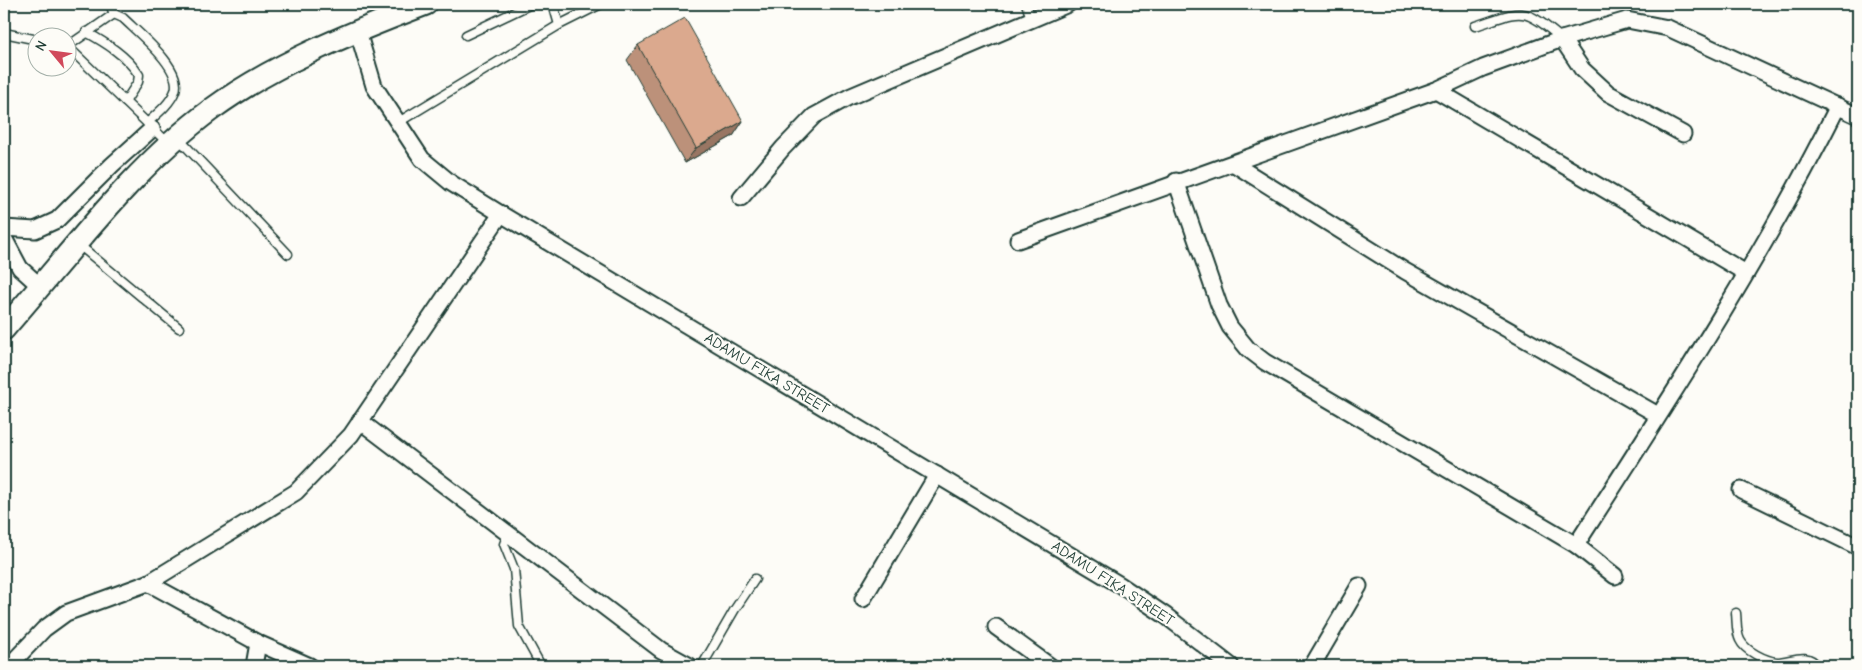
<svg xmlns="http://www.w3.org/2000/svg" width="1862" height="670" viewBox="0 0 1862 670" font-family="'Comic Neue',sans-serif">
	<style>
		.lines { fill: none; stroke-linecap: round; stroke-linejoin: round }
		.lane-casing { stroke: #1f3d34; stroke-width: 11 }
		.street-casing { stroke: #1f3d34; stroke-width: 19 }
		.secondary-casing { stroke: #1f3d34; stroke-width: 25 }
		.lane { stroke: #fdfcf7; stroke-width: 8 }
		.street { stroke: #fdfcf7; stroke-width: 15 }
		.secondary { stroke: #fdfcf7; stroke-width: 21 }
		.wall { fill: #bc917a; stroke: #1f3d34 }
		.shaded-wall { fill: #997663; stroke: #1f3d34 }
		.building { fill: #dba98e; stroke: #1f3d34 }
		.labels { text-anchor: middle; stroke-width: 4; stroke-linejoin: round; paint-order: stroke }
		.street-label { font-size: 15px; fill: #1f3d34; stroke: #fdfcf7 }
	</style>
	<rect width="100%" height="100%" fill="#fdfcf7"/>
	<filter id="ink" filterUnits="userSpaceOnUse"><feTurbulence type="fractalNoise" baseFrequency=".02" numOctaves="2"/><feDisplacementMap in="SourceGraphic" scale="10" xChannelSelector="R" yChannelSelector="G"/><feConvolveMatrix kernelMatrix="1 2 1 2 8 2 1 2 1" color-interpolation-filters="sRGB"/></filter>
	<g filter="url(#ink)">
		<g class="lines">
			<!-- lane casing -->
			<g class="lane-casing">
				<g id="lane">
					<path d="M110 4 114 14"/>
					<path d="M1026 4 1031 18"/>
					<path d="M559 25 601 4"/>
					<path d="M1475 26C1524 10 1521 5 1562 39"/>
					<path d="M86 32C106 43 127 56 139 75L138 82 125 102"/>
					<path d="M9 34 38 40"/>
					<path d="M466 35 531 4"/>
					<path d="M68 46 114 14 123 18C138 33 183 68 175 91 170 104 157 114 147 123"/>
					<path d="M68 47 169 144"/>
					<path d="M397 123 559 25 553 4"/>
					<path d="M179 139 288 254"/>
					<path d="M78 244 179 328"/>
					<path d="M508 534 504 544 514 569 519 626 541 666"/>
					<path d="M1736 613C1737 622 1736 632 1740 640 1745 651 1766 661 1777 662 1790 662 1808 651 1817 666"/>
					<path d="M702 666 735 609 755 579"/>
				</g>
			</g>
			<!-- street casing -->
			<g class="street-casing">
				<g id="street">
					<path d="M358 32 374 86 422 159 451 183 501 214 1120 585 1166 616 1231 666"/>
					<path d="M1562 39 1582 69 1608 93 1683 134"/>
					<path d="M1436 90 1746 273"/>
					<path d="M1234 164 1405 271 1658 415"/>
					<path d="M1176 181 1219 305 1230 327 1248 349 1265 362 1576 545"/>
					<path d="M741 198 783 148 814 116 849 97 1068 4"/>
					<path d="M4 228 35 230 57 220 112 165 152 129"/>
					<path d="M4 238 20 268 41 287"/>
					<path d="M1018 240 1436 90 1483 68 1562 39 1627 20 1668 28 1858 116"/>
					<path d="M360 421 661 650 690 666"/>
					<path d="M1741 490 1858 547"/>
					<path d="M1615 576 1576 545C1668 402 1762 258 1838 106"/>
					<path d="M148 583 258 643 310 666"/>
					<path d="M863 599 937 475"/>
					<path d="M996 627 1050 666"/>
					<path d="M9 666 44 629 66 613 148 583 296 492 351 435 501 214"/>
					<path d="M254 666 258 643"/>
					<path d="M1312 666 1359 586"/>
				</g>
			</g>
			<!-- secondary casing -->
			<g class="secondary-casing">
				<path id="secondary" d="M4 329C68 256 133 167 212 109 275 63 353 32 426 4"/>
			</g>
			<!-- lane -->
			<use href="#lane" class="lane"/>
			<!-- street -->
			<use href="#street" class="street"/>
			<!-- secondary -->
			<use href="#secondary" class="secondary"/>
		</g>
		<!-- wall -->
		<path class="wall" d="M638 45 743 121 733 136 685 163 627 60Z"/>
		<!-- shaded-wall -->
		<path class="shaded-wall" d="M743 121 733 136 685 163 696 148Z"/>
		<!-- building -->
		<path class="building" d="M685 18 743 121 696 148 638 45Z"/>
	</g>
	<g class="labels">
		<!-- street labels -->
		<g class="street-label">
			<text transform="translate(767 373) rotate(31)" y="5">ADAMU FIKA STREET</text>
			<text transform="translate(1113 583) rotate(33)" y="5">ADAMU FIKA STREET</text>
		</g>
	</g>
	<!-- margin -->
	<rect width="1862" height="670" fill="none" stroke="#fdfcf7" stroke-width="20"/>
	<rect x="10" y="10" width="1842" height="650" fill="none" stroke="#1f3d34" stroke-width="2" filter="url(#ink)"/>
	<!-- north arrow -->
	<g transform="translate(52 52) rotate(299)"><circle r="24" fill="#fdfcf7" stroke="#a4b0a9"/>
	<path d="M0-4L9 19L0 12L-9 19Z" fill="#d1495b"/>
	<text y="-8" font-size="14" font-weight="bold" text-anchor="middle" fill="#1f3d34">N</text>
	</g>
</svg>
